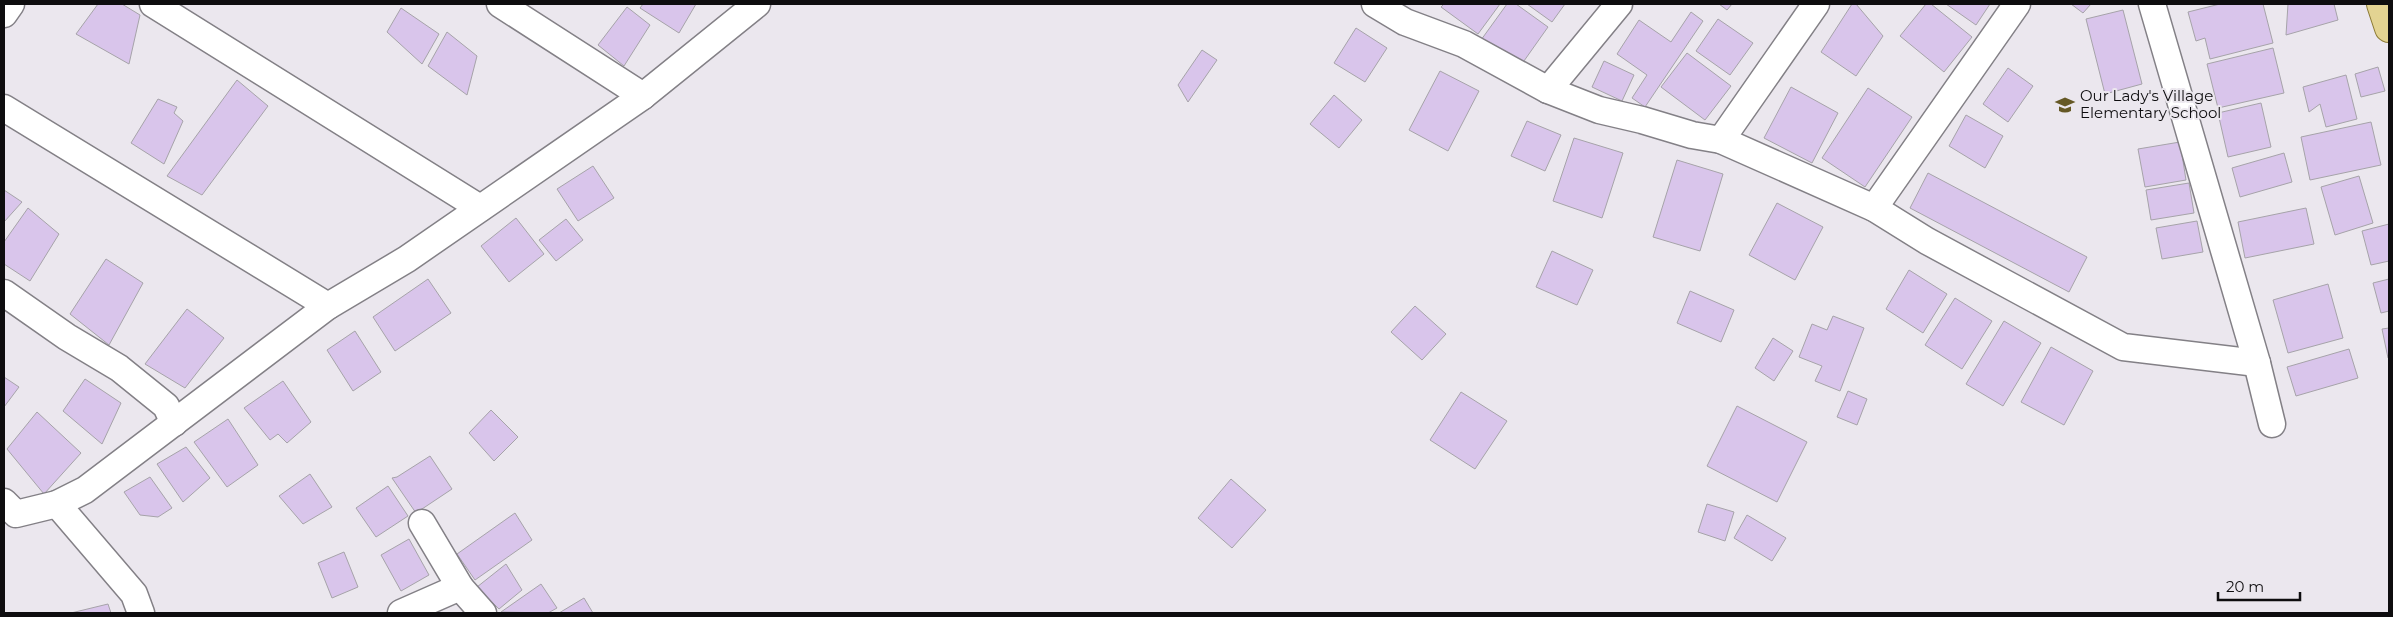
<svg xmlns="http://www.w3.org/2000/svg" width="2393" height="617" viewBox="0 0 2393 617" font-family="Montserrat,sans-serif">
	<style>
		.building { fill: #d9c5eb; stroke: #a6a3a9 }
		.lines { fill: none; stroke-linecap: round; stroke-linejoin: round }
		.minor-casing { stroke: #838086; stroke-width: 29 }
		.primary-casing { stroke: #8c7b35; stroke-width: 30 }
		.minor { stroke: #fff; stroke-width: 26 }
		.primary { stroke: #e3d392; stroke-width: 28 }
		.labels { text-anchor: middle; stroke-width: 4; stroke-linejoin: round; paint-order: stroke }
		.poi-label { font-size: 15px; fill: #0e0d0f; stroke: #ebe7ee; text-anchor: start }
	</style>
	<rect width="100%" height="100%" fill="#ebe7ee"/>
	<!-- building -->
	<g class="building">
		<path d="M98 4H122L140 15 129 64 76 34Z"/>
		<path d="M643 4H696L679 33 640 8Z"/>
		<path d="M1444 4H1500L1478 34 1441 7Z"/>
		<path d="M1507 4H1516L1548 27 1519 68 1481 40Z"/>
		<path d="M1527 4H1565L1552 22Z"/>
		<path d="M1719 4H1732L1727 10Z"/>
		<path d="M1852 4H1856L1883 36 1856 76 1821 52Z"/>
		<path d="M1926 4H1931L1972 37 1944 72 1900 36Z"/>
		<path d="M1946 4H1990L1976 25Z"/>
		<path d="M2071 4H2091L2083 13Z"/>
		<path d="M2220 4H2263L2273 43 2210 59 2205 38 2196 41 2188 12Z"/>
		<path d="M2288 4H2334L2338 20 2286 35Z"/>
		<path d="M627 7 650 25 624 66 598 45Z"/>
		<path d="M401 8 439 34 422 64 387 32Z"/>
		<path d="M2123 10 2142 84 2105 94 2086 19Z"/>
		<path d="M1691 12 1703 21 1645 107 1632 98 1647 75 1617 54 1639 20 1671 42Z"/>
		<path d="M1718 19 1753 43 1730 75 1696 51Z"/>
		<path d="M1356 28 1387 48 1365 82 1334 63Z"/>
		<path d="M447 32 477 56 467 95 428 66Z"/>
		<path d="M2273 48 2284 93 2218 108 2207 64Z"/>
		<path d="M1202 50 1217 60 1188 102 1178 85Z"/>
		<path d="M1687 53 1731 86 1705 120 1661 87Z"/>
		<path d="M1604 61 1634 75 1622 101 1592 87Z"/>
		<path d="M2378 67 2385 91 2361 97 2355 74Z"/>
		<path d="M2008 68 2033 86 2008 122 1983 104Z"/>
		<path d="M1440 71 1479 91 1448 151 1409 130Z"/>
		<path d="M2346 75 2357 119 2326 127 2320 104 2309 112 2303 87Z"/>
		<path d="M237 80 268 106 202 195 167 176Z"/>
		<path d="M1791 87 1838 113 1812 163 1764 138Z"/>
		<path d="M1868 88 1912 117 1865 187 1822 158Z"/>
		<path d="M1334 95 1362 120 1339 148 1310 124Z"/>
		<path d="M158 99 177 107 174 113 183 121 164 164 131 143Z"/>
		<path d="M2261 103 2271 147 2228 157 2218 113Z"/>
		<path d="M1966 115 2003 136 1985 168 1949 146Z"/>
		<path d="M1527 121 1561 135 1545 171 1511 156Z"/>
		<path d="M2371 122 2381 165 2310 180 2301 137Z"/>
		<path d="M1574 138 1623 153 1602 218 1553 201Z"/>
		<path d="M2180 142 2186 180 2145 187 2138 149Z"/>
		<path d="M2284 153 2292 182 2240 197 2232 168Z"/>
		<path d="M1677 160 1723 174 1700 251 1653 237Z"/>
		<path d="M593 166 614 198 578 221 557 189Z"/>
		<path d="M1928 173 2087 257 2069 292 1910 208Z"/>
		<path d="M2359 176 2373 223 2335 235 2321 187Z"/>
		<path d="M2189 183 2194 213 2151 220 2146 190Z"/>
		<path d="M4 190 22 202 4 222Z"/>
		<path d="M1777 203 1823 227 1795 280 1749 255Z"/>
		<path d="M28 208 59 234 30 281 4 264V242Z"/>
		<path d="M2306 208 2314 244 2245 258 2238 222Z"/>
		<path d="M516 218 544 254 509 282 481 246Z"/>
		<path d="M566 219 583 240 556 261 539 240Z"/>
		<path d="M2197 221 2203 252 2162 259 2156 228Z"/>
		<path d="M2389 224V261L2371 265 2362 231Z"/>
		<path d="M1552 251 1593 270 1577 305 1536 287Z"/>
		<path d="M106 259 143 283 109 345 70 314Z"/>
		<path d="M1909 270 1947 294 1923 333 1886 309Z"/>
		<path d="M428 279 451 313 395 351 373 317Z"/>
		<path d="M2389 279V311L2381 313 2373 283Z"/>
		<path d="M2328 284 2343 338 2288 353 2273 300Z"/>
		<path d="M1690 291 1734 310 1721 342 1677 323Z"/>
		<path d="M1955 298 1992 321 1962 369 1925 345Z"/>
		<path d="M1415 306 1446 334 1422 360 1391 332Z"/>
		<path d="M187 309 224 338 185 388 145 364Z"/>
		<path d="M1833 316 1864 328 1840 391 1815 381 1822 366 1799 357 1812 324 1827 330Z"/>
		<path d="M2004 321 2041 343 2003 406 1966 384Z"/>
		<path d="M2389 328V358H2388L2382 329Z"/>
		<path d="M355 331 381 372 353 391 327 350Z"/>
		<path d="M1773 338 1793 351 1774 381 1755 368Z"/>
		<path d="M2051 347 2093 371 2064 425 2021 402Z"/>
		<path d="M2349 349 2358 378 2296 396 2287 367Z"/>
		<path d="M4 377 19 387 4 407Z"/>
		<path d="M85 379 121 403 102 444 63 411Z"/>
		<path d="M283 381 311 422 287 443 278 434 270 440 244 408Z"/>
		<path d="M1848 391 1867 399 1857 425 1837 417Z"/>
		<path d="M1461 392 1507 421 1475 469 1430 440Z"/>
		<path d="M1737 406 1807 442 1777 502 1707 466Z"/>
		<path d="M491 410 518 437 494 461 469 433Z"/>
		<path d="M37 412 81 453 44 494 7 449Z"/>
		<path d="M228 419 258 465 227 487 194 442Z"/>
		<path d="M186 447 210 478 183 502 157 464Z"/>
		<path d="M430 456 452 489 416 513 392 478 397 477Z"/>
		<path d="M310 474 332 507 303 524 279 496Z"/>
		<path d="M150 477 172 508 158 517 140 515 124 492Z"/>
		<path d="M1231 479 1266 510 1232 548 1198 518Z"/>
		<path d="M388 486 408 516 376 537 356 508Z"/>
		<path d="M1707 504 1734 512 1725 541 1698 532Z"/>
		<path d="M515 513 532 540 475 580 457 554Z"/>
		<path d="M1747 515 1786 538 1772 561 1734 538Z"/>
		<path d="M409 539 429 575 401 591 381 555Z"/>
		<path d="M344 552 358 587 332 598 318 563Z"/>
		<path d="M506 564 522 590 499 609 477 587Z"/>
		<path d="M541 584 557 608 548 613 501 612Z"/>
		<path d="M584 598 593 613H559Z"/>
		<path d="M108 604 111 613H71Z"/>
	</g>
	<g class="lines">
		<!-- minor casing -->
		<g class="minor-casing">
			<g id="minor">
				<path d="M153 4 480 208"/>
				<path d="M500 4 643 96"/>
				<path d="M1375 4 1405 22 1464 44 1548 90 1599 110 1642 120 1692 135 1721 140 1874 208 1927 241 2123 347 2257 363"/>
				<path d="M2152 4 2257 363 2272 424"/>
				<path d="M4 14 11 4"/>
				<path d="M1548 90 1619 4"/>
				<path d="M4 108 328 306"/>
				<path d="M1721 140 1816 4"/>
				<path d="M1874 208 2017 4"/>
				<path d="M4 293 67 337 119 368 166 406 174 423"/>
				<path d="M4 502 16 514 57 504 85 490 328 306 407 259 643 96 757 4"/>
				<path d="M57 504 134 594 141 613"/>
				<path d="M422 523 460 587 483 613"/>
				<path d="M401 613 460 587"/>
			</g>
		</g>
		<!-- primary casing -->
		<g class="primary-casing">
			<path id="primary" d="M2381 4 2389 28"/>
		</g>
		<!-- minor -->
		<use href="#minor" class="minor"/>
		<!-- primary -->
		<use href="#primary" class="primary"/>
	</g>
	<!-- icons -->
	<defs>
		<g id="school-bare" transform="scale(1.5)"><path d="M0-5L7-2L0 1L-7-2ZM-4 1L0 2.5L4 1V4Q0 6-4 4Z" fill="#655825" stroke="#ebe7ee" stroke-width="2.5" paint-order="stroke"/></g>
	</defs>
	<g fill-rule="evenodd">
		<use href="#school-bare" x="2065" y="105"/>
	</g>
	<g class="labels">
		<!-- poi labels -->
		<g class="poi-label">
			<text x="2080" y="101">Our Lady's Village<tspan x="2080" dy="17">Elementary School</tspan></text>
		</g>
	</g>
	<!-- border -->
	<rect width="2393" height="617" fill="none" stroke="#0e0d0f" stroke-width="10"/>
	<!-- scale -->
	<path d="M2218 592v8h82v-8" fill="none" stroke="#0e0d0f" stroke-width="2.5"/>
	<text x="2226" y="592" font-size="15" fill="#0e0d0f" stroke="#ebe7ee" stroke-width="4" paint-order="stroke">20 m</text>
</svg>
